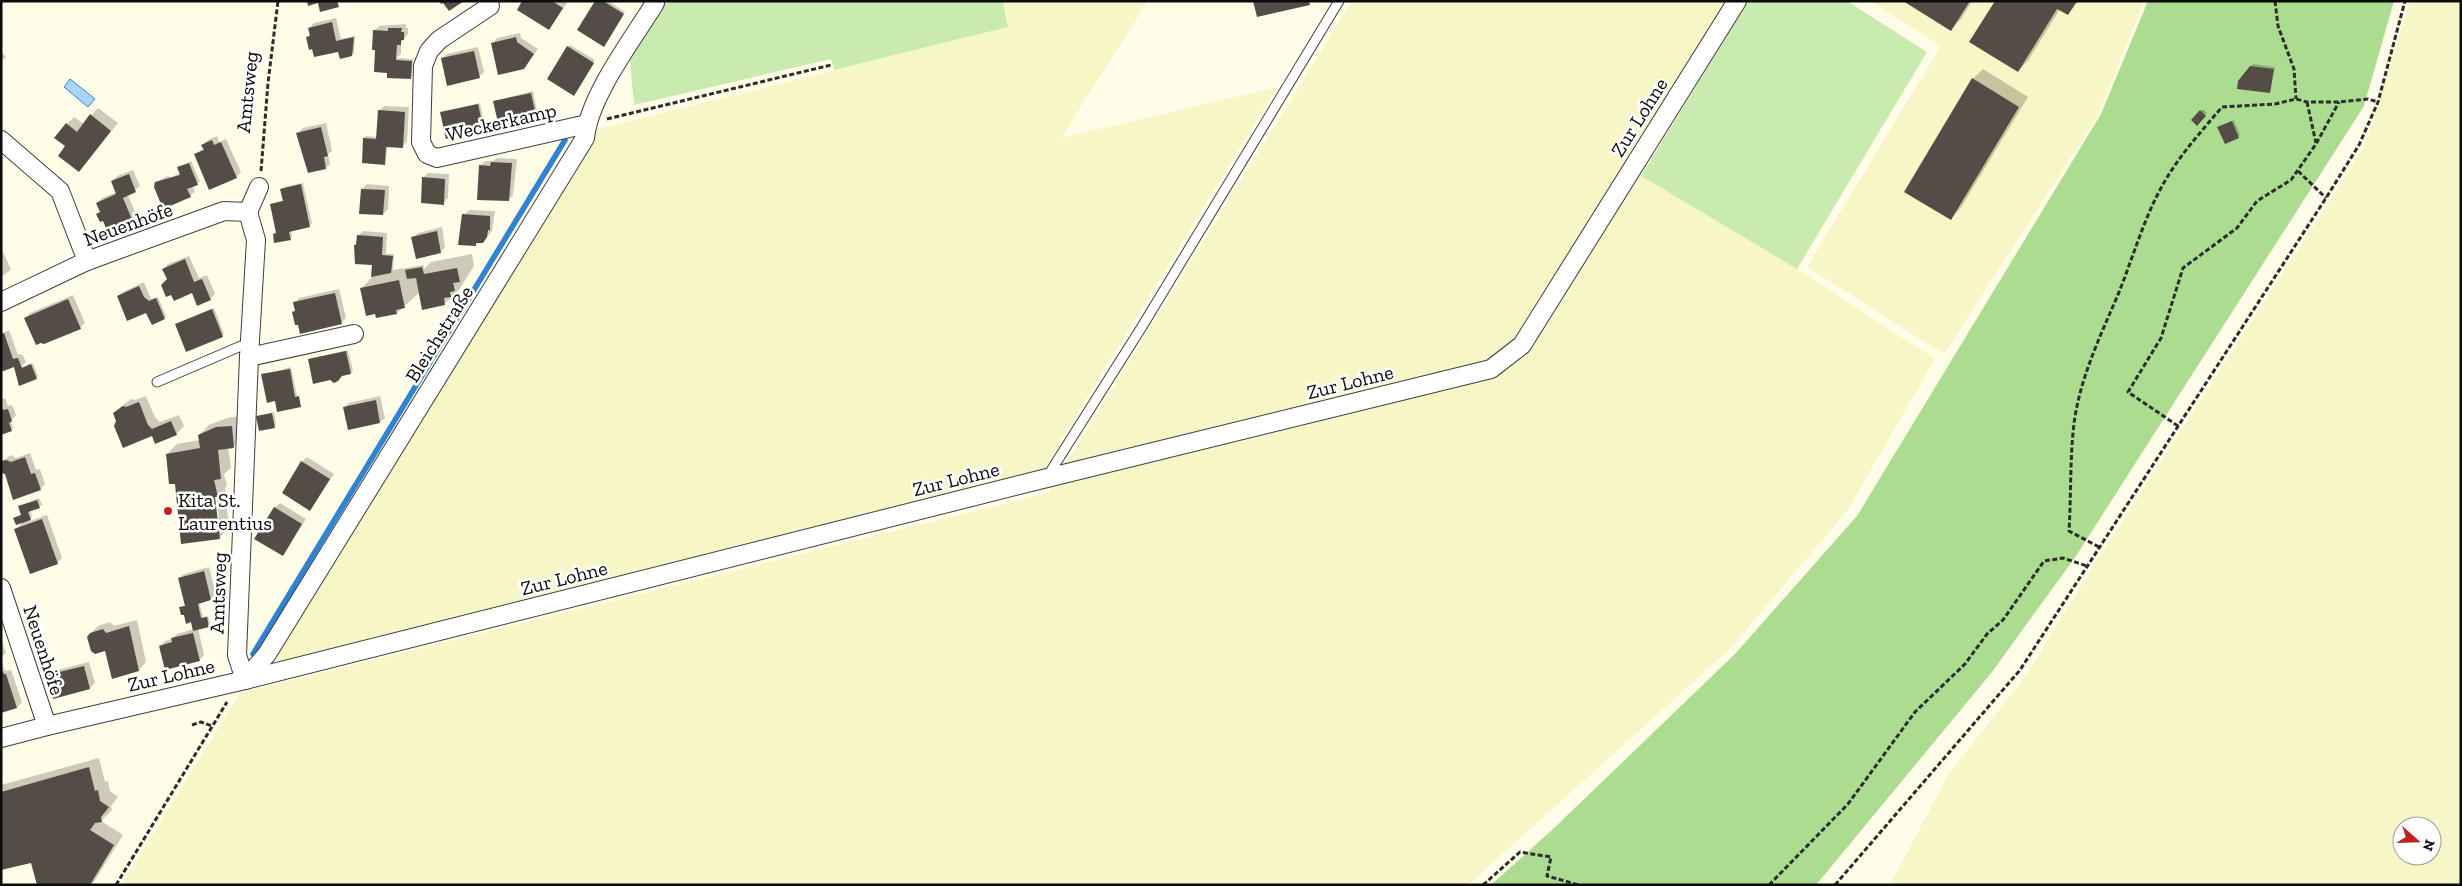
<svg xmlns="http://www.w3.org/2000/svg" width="2462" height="886" viewBox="0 0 2462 886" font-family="'Zilla Slab',serif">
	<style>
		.farmland { fill: #f6f6c7; fill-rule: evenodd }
		.green { fill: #caebb0 }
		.forest { fill: #abdc8f }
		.water { fill: #aad5fa; stroke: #2d83d5 }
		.shadow { fill: #0003; fill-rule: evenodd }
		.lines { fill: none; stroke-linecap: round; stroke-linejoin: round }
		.stream { stroke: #2d83d5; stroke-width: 5.5 }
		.building { fill: #544d47 }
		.service-casing { stroke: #3e3e3e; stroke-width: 11 }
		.minor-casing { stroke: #3e3e3e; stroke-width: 20 }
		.path { stroke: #2d2d2d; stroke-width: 3; stroke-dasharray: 5 2.5; stroke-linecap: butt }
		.service { stroke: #fff; stroke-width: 9 }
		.minor { stroke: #fff; stroke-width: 18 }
		.poi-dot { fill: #c1231c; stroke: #fff; stroke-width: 2 }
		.labels { text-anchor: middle; stroke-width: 5; stroke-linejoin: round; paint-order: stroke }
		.street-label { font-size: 20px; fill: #0b0b0b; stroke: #fff }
		.poi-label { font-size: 20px; fill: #0b0b0b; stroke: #fff; text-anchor: start }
	</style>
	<rect width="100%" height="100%" fill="#fffde8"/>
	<!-- farmland -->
	<g class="farmland">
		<path d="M1004 1H1148L1061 138 1277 87 1042 471 282 661 276 651 598 129 1009 27Z"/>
		<path d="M1352 1H1727L1625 167 1797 269 1935 359 1847 511 1729 650 1468 885H122L240 693 1048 493Z"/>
		<path d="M1871 1H2144L2097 117 1944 354 1807 267 1941 46Z"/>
		<path d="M2410 1H2461V885H1890L1948 775 2027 674 2092 568 2364 148ZM2402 826H2432V856H2402Z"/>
	</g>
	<!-- green -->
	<g class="green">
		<path d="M659 1H1003L1008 27 834 70 831 59 634 105 629 51Z"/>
		<path d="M1748 1H1847L1927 52 1797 269 1641 176Z"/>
	</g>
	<!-- forest -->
	<path class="forest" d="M2148 1H2394L2364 106 2076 556 1992 672 1816 885H1491L1552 830 1735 654 1857 516 2101 114Z"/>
	<!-- water -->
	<path class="water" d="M70 79 95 99 88 107 64 87Z"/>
	<!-- shadow -->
	<g class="shadow">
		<path d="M524 1H564L567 3 549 29Z"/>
		<path d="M597 1H608L625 12 606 43Z"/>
		<path d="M1906 1H1972L1961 19 1951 29Z"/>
		<path d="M1996 1H2079L2068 14 2060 9 2028 61 2018 71Z"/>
		<path d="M336 18 341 39 355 36 354 53 352 55 308 37 310 34 309 28 314 23Z"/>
		<path d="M406 24V28H408V34L401 43V54L396 58 413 59 412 76 410 78 388 72 377 49 374 31 379 26Z"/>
		<path d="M520 33 521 38 538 49 524 68 493 43 497 38Z"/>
		<path d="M570 45 595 60 576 92 568 47Z"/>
		<path d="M478 47 484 72 479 77 443 58 447 54Z"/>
		<path d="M1 52 6 57 1 62Z"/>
		<path d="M2253 64 2275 67 2270 92 2251 66Z"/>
		<path d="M1983 69 2028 97 1960 209 1950 219 1973 79Z"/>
		<path d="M533 91 538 116 536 118 495 101Z"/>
		<path d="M480 103 485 128 483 130 441 113Z"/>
		<path d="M384 106 409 107 407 141 403 146 388 145 385 163 364 138 366 136 377 137 379 111Z"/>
		<path d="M98 108 118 123 79 171 67 146V124L74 117 84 124Z"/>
		<path d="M2203 109 2207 113 2197 124 2193 120Z"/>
		<path d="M2234 120 2240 135 2238 137 2221 126Z"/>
		<path d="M326 123 332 151 328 154 330 164 326 168 304 160 298 133 303 128Z"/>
		<path d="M217 136 219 142 226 139 241 172 236 177 195 154 204 148 203 145 208 140Z"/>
		<path d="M497 158 517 159 513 195 508 200 480 166 485 161H493Z"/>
		<path d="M191 161 200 182 192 186 195 191 190 196 156 183 167 176 171 177 181 173 179 168Z"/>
		<path d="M133 170 140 186 128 195 137 217 132 221 104 219 98 214 101 211 97 203 102 198 117 192 113 181 117 176Z"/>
		<path d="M428 173 449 174 448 198 443 203 423 178Z"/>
		<path d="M303 183 312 224 291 230 292 236 290 238 274 234 276 232 271 204 284 200 282 189 284 187Z"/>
		<path d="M367 184 389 186 388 209 383 214 362 189Z"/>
		<path d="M469 210 495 211 492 231 483 242 476 244 464 215Z"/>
		<path d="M442 227 445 248 440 252 413 238 418 233Z"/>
		<path d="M363 231 387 233 386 254H394L393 270 424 265V269L431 262 472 254 474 266 459 290 444 304 420 292 397 313 362 288 372 277 373 264 355 245 358 236Z"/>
		<path d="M1 247 11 270 1 277Z"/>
		<path d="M189 256 199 278 207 275 215 294 210 299 168 279 164 269 168 264Z"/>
		<path d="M144 282 151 299 158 297 166 316 164 318 118 296 123 292Z"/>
		<path d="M339 289 346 318 341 323 293 312 296 310 295 303 299 298Z"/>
		<path d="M73 295 85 323 80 328 25 318 30 313Z"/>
		<path d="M214 308 224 334 222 336 176 324Z"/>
		<path d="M9 330 18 355 22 354 26 362 19 368 33 363 38 376 36 378 14 366 1 371V334Z"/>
		<path d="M348 350 353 371 351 373 309 359Z"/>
		<path d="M291 367 299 406 276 400 263 375Z"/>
		<path d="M146 396 155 417 160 422 179 415 184 426 176 434 153 435 118 421 114 413 122 406 131 399 135 400Z"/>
		<path d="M380 396 385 418 380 422 344 408 349 403Z"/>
		<path d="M5 398 8 406 12 405 16 415 11 421 13 428 1 433V400Z"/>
		<path d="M274 412 276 425 274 427 258 417Z"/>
		<path d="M241 416 243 437 233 447H228L231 468 224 474 227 486 225 488 229 528 219 538 176 482 167 454 177 444 200 440 199 435 209 425 227 418ZM214 491H216L220 531H218Z"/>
		<path d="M30 453 36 470 40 469 45 484 40 489 6 474 1 462 11 455 16 458Z"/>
		<path d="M307 457 334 474 310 509 302 462Z"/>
		<path d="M39 498 42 505 30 510 32 517 27 522 47 515 62 558 57 563 16 529 24 521 15 518 22 514 20 507Z"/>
		<path d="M280 503 306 519 283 555 275 508Z"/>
		<path d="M209 567 216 594 211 599 199 602 203 617 208 616 210 623 198 628 204 655 199 660 160 646 165 641 172 639 177 634 194 629 192 621 187 622 181 608 186 605 179 578 184 574Z"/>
		<path d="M137 620 146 662 139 670 113 677 106 650 91 633 98 626 110 622 114 626Z"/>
		<path d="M1 639 6 653 1 657Z"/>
		<path d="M1 659 5 671 11 670 22 702 17 707 1 712Z"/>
		<path d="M89 662 95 683 90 688 49 676 53 671Z"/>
		<path d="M99 758 105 782 108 781 110 791 118 797 111 806 112 810 101 821 123 835 92 885H40L32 862 1 869V785Z"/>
	</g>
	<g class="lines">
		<!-- stream -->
		<path class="stream" d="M253 654 565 140"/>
	</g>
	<!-- building -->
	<g class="building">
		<path d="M307 1H337L339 7 320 12 318 3 308 6Z"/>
		<path d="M439 1H464L449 11 443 3 441 4Z"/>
		<path d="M522 1H552L563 8 549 30 517 10Z"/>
		<path d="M595 1H603L624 14 604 47 577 30Z"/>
		<path d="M1253 1H1309L1310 5 1257 17Z"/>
		<path d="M1903 1H1970L1951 31Z"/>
		<path d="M1995 1H2077L2068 15 2057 9 2018 72 1969 42Z"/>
		<path d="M332 22 336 41 354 37 352 56 340 59 338 52 314 57 312 49 309 50 306 37 310 36 308 28Z"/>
		<path d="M388 28H402L401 32H404V40H401V45H397L396 60 412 61 411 79 387 78V73L374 72 375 50H372L373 30 388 31Z"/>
		<path d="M516 37 517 42 534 54 524 69 498 75 491 43Z"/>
		<path d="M567 46 594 63 574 96 547 79Z"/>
		<path d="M474 51 480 78 447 86 441 58Z"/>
		<path d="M2250 66 2274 69 2270 93 2237 89 2238 81Z"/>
		<path d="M1972 78 2019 107 1951 220 1904 192Z"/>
		<path d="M531 93 537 119 499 127 493 101Z"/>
		<path d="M478 104 484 131 446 139 440 112Z"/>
		<path d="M378 110 405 112 403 148 386 147 385 165 362 163 363 138 376 139Z"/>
		<path d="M2200 110 2206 116 2197 126 2191 120Z"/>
		<path d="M90 114 111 131 79 172 58 156 65 146 54 138 66 123 77 132Z"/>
		<path d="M2232 121 2239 138 2225 144 2217 127Z"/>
		<path d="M321 127 328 156 324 157 326 169 308 173 296 133Z"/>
		<path d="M212 140 214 145 221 142 237 178 209 190 194 154 204 150 201 145Z"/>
		<path d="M491 162 512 163 509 201 477 200 479 165 490 166Z"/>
		<path d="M189 163 198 185 187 189 191 197 163 209 154 187 155 182 180 175 177 167Z"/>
		<path d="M129 174 136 192 123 198 133 222 108 233 103 221 100 222 96 214 100 212 96 203 116 194 111 181Z"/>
		<path d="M422 177 445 179 444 205 421 203Z"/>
		<path d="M301 184 310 227 289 232 291 240 274 243 273 234 276 233 270 204 283 201 280 189Z"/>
		<path d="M361 189 385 190 383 215 359 214Z"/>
		<path d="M462 214 490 216V230H488L487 237 483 243H476V246L458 245Z"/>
		<path d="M437 231 441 253 416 259 411 237Z"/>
		<path d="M357 235 383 237 382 255 393 256 391 273 371 277 372 265 355 264 354 245H356Z"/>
		<path d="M185 259 194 282 202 279 211 300 197 306 192 293 174 301 171 295 166 297 161 285 167 279 162 269Z"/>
		<path d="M422 267 424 274 457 268 460 282 453 283 455 291 450 292 451 297 444 298 445 305 422 310 416 278 407 279 405 270Z"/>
		<path d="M399 280 405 308 396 310 397 314 376 318 375 314 366 316 360 288Z"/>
		<path d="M139 286 144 297 149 301 156 298 165 319 152 325 146 313 127 321 117 296Z"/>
		<path d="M335 293 342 324 300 334 298 325H295L292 312 295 311 293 302Z"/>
		<path d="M68 299 81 329 44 344 41 343 36 345 24 318Z"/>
		<path d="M212 309 223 337 186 352 175 324Z"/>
		<path d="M4 333 13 359 18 358 22 368 31 364 37 379 19 386 14 367 1 372V334Z"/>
		<path d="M346 351 351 374 342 376 338 381 334 383 330 380 313 384 308 359Z"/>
		<path d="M290 369 295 397 299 396 301 407 277 412 275 401 267 403 261 374Z"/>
		<path d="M376 400 380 423 348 430 343 407Z"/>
		<path d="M139 402 148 425 152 429 171 421 177 435 155 444 152 436 123 448 114 426 116 421 113 413 123 406 126 407Z"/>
		<path d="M1 406 3 410 8 409 12 421 9 423 12 431 1 435Z"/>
		<path d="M272 413 275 428 259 431 256 416Z"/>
		<path d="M232 426 234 448 218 450 221 479 214 480 218 497H215L220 539 181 544 175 484H169L166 454 200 448 198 435 216 427Z"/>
		<path d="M25 457 31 474 35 473 41 490 13 500 5 474 1 473V461L6 460 11 462Z"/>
		<path d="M301 461 330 479 310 511 282 493Z"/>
		<path d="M37 500 40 508 28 512 31 520 16 525 13 518 21 515 18 506Z"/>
		<path d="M274 507 302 524 283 556 254 539Z"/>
		<path d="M42 519 58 564 30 574 14 529Z"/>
		<path d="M204 571 211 600 198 604 201 618 207 617 209 627 193 631 191 622 186 624 184 615H181L179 607 185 606 178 578Z"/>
		<path d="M129 626 139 671 112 679 105 651 95 654 91 651 87 637 90 633 103 629 106 633Z"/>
		<path d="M193 633 200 661 165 670 159 646 172 642 171 638Z"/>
		<path d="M84 666 90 689 53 699 47 675Z"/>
		<path d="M1 668 4 674H6L17 708 1 713Z"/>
		<path d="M89 767 95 791 98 790 100 801 109 807 101 817 102 822 95 823 90 830 114 845 90 885H37L31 863 1 870V792Z"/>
	</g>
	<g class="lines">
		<!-- service casing -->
		<g class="service-casing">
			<g id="service">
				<path d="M157 382 241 346H250"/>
				<path d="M1047 477 1143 325 1339 1"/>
			</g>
		</g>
		<!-- minor casing -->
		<g class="minor-casing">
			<g id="minor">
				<path d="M490 6 439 40 429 51 423 66 421 142 427 154 437 158 587 124"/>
				<path d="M1 140 60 191 87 261"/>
				<path d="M248 212 259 187"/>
				<path d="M1 302 87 261 224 211 248 212"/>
				<path d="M249 357 354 334"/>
				<path d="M1 588 47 726"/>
				<path d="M245 680 267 654 585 138C589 96 633 39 655 3"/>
				<path d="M245 680 237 655 249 357 256 240 248 212"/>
				<path d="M1 738 47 726 245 680 1047 478 1491 369 1522 345 1737 1"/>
			</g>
		</g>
		<!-- path -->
		<g class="path">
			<path d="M2275 1 2278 26 2294 69 2296 99"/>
			<path d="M2307 102 2316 143"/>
			<path d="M607 119 831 65"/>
			<path d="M261 171 268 83 278 1"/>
			<path d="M2298 171 2326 198"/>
			<path d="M2178 426 2128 392 2161 338 2183 268 2237 228 2257 201 2291 180 2316 144 2339 102"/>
			<path d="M2099 547 2069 531C2071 499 2070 465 2073 433 2077 385 2098 341 2117 297 2132 261 2142 223 2161 188 2177 158 2200 133 2222 107L2275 104 2296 99 2307 102H2339L2368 99 2378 102"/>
			<path d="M192 725 201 722 212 726"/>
			<path d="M116 885 227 702"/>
			<path d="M1483 885 1520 852 1551 857 1547 876 1579 885"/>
			<path d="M1769 885 1848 804 1915 712 1965 664 1987 634 2003 620 2044 561 2063 558 2087 566"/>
			<path d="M1835 885 2020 670 2326 198 2359 145 2378 102 2405 1"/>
		</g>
		<!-- service -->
		<use href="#service" class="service"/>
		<!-- minor -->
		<use href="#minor" class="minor"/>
	</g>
	<!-- markers -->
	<circle class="poi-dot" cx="168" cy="511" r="5"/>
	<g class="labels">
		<!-- street labels -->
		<g class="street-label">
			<text transform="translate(247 92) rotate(-84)" y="7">Amtsweg</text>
			<text transform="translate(1639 117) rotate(-58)" y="7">Zur Lohne</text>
			<text transform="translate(501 122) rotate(-13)" y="7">Weckerkamp</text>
			<text transform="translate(128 224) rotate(-20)" y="7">Neuenhöfe</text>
			<text transform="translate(439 334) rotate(-58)" y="7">Bleichstraße</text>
			<text transform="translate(1350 382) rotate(-14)" y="7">Zur Lohne</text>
			<text transform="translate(956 479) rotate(-14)" y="7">Zur Lohne</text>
			<text transform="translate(564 578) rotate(-14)" y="7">Zur Lohne</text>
			<text transform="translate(218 593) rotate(-88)" y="7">Amtsweg</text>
			<text transform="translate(44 650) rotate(72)" y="7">Neuenhöfe</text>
			<text transform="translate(171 675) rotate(-13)" y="7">Zur Lohne</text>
		</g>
		<!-- poi labels -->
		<g class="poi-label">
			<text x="178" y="507">Kita St.<tspan x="178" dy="23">Laurentius</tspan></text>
		</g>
	</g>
	<!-- border -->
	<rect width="2462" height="886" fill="none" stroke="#0b0b0b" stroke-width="5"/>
	<!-- north arrow -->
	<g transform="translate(2417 841) rotate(110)"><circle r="24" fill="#ffffff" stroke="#9d9d9d"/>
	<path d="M0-4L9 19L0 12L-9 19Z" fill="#c1231c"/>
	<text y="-8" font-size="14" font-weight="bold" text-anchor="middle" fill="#0b0b0b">N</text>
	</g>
</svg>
